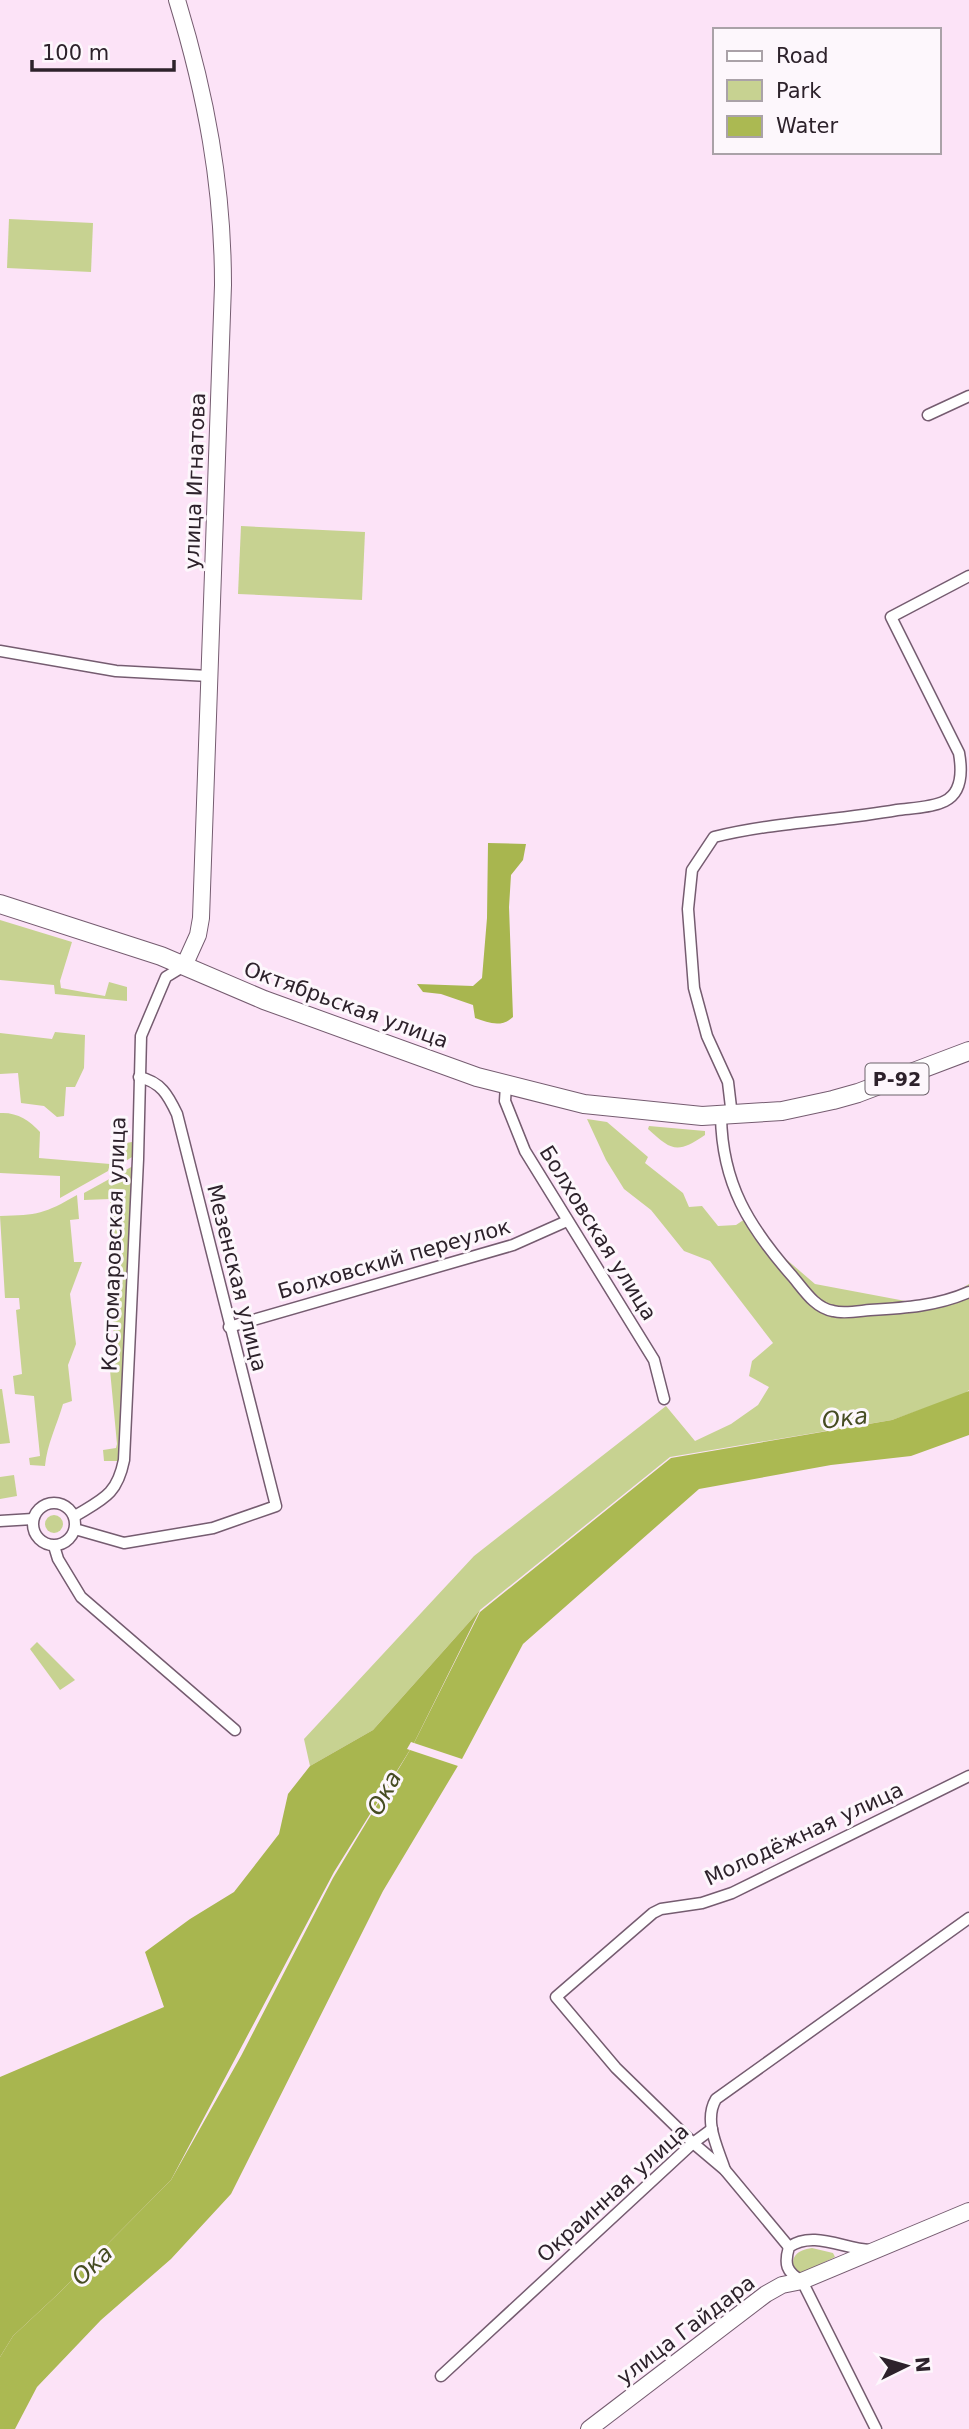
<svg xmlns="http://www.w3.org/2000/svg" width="969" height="2429" viewBox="0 0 969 2429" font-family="'DejaVu Sans',sans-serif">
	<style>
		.green { fill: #c7d291 }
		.forest { fill: #a8b64f }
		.water { fill: #abb952 }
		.pier { fill: #fce3f7 }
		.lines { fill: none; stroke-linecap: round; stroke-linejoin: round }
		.street-casing { stroke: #755c70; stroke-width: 13 }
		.secondary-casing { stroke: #755c70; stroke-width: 18 }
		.primary-casing { stroke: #755c70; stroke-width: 20 }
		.street { stroke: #fff; stroke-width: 10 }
		.secondary { stroke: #fff; stroke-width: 16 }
		.primary { stroke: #fff; stroke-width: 18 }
		.labels { text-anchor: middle; stroke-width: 6; stroke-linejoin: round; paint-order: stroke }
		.shield { fill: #fdf7fc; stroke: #6b626a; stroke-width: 2 }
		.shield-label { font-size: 19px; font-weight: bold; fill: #2d222b }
		.street-label { font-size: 21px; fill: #2d222b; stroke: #fdf7fc }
		.water-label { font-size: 23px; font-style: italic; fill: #464c22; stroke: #fdf7fc }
	</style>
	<rect width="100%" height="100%" fill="#fce3f7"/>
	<!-- green -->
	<g class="green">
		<path d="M9 219 93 223 91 272 7 268Z"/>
		<path d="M241 526 365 532 362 600 238 594Z"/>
		<path d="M0 920 72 942 60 981 61 988 105 996 109 982 127 987V1001L55 994 54 985 0 980Z"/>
		<path d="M55 1032 85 1035 84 1068 75 1087H66L64 1116 57 1117 44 1106 21 1103 18 1073 0 1074V1033L52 1039Z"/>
		<path d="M0 1113C17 1112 29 1120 40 1132L39 1158 110 1164 108 1171 60 1198V1176L0 1173Z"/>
		<path d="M587 1119 607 1122 648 1157 645 1163 683 1193 689 1207 702 1206 718 1226 736 1225 745 1219 752 1230 815 1284 932 1306 969 1284V1390L965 1394 892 1420 670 1457 480 1610 373 1730 310 1766 304 1739 474 1556 666 1406 695 1441 731 1424 758 1405 769 1387 749 1376 752 1361 773 1343 710 1261 684 1251 651 1210 624 1189 606 1160Z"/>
		<path d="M649 1126 705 1131V1135C677 1154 672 1151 648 1129Z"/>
		<path d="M132 1142V1157L116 1167 126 1143Z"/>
		<path d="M133 1166 118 1461H104L103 1450 116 1448 117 1444 108 1349 115 1347 109 1279 117 1277 110 1199 84 1200V1193Z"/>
		<path d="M77 1195 79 1219 70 1220 74 1262H82L70 1294 76 1344 68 1365 72 1401 63 1404C57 1425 47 1444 45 1466L30 1465 29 1458 40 1456 34 1396 15 1394 13 1376 22 1374 16 1310 20 1309 19 1298H5L0 1216C38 1215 44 1214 77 1195Z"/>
		<path d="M0 1389H2L10 1443 0 1444Z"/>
		<path d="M14 1475 17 1496 0 1499V1477Z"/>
		<circle cx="54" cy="1524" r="9"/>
		<path d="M37 1642 75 1680 60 1690 30 1649Z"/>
		<path d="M812 2248 833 2253 835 2257 800 2274 795 2272C789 2257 797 2250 812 2248Z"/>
	</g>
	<!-- forest -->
	<g class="forest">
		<path d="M488 843 526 844 523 860 511 875 509 907 513 1017C501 1028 489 1023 475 1018L473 1005 441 994 423 992 417 984 473 986 482 978 487 918Z"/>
		<path d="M480 1610 413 1745 334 1872 171 2180 58 2294 13 2336 0 2357V2077L164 2007 145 1952 190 1919 234 1892 279 1834 288 1794 310 1766 373 1730Z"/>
	</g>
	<!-- water -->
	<path class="water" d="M969 1391V1435L911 1456 831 1465 699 1489 523 1644 462 1759 383 1891 231 2194 171 2259 101 2320 37 2387 15 2429H0V2357L13 2336 58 2294 171 2180 241 2056 333 1878 413 1745 480 1612 671 1458 892 1420Z"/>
	<!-- pier -->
	<path class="pier" d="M411 1742 465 1760 461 1767 407 1749Z"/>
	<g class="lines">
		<!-- street casing -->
		<g class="street-casing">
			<g id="street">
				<path d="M928 415 969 396"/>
				<path d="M0 651 116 671 209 676"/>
				<path d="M506 1085 505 1101 525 1151 654 1360 664 1399"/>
				<path d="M721 1116C722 1184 749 1227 793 1277 804 1290 815 1308 833 1311 844 1314 859 1311 870 1310 905 1308 937 1306 969 1292"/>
				<path d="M732 1116 728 1082 707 1036 694 988 688 909 692 870 714 837C774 822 836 821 897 810 911 808 931 808 945 801 963 792 962 770 959 753L891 617 969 576"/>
				<path d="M229 1327 513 1245 567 1221"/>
				<circle cx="54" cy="1524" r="21"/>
				<path d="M75 1516C103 1499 117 1495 124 1460L138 1159 141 1036 166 977 184 966"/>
				<path d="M0 1521 33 1519"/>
				<path d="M75 1529 124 1543 213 1528 276 1506 177 1114C168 1095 161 1082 139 1077"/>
				<path d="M54 1546 58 1559 81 1597 235 1730"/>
				<path d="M725 2170C718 2148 703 2121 716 2099L969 1918"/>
				<path d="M789 2247 725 2170 693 2143 616 2068 556 1997 653 1913 661 1909 702 1903 732 1893 969 1776"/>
				<path d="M870 2250C844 2249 813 2230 789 2247 784 2264 786 2272 802 2281L876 2429"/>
				<path d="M441 2376 693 2143 712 2129"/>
			</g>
		</g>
		<!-- secondary casing -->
		<g class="secondary-casing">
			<g id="secondary">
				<path d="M177 0C206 95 223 185 223 285L201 918 198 935 184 966"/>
				<path d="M589 2429 766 2294 782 2285 802 2281 969 2211"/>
			</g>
		</g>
		<!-- primary casing -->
		<g class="primary-casing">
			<path id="primary" d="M0 904 161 956 264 1000 477 1077 584 1104 702 1116 782 1111 833 1100 858 1093 969 1051"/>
		</g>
		<!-- street -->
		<use href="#street" class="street"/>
		<!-- secondary -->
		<use href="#secondary" class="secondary"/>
		<!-- primary -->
		<use href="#primary" class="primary"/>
	</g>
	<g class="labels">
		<!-- shield labels -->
		<rect class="shield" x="865.5" y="1063.5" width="63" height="31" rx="5"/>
		<g class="shield-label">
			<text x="897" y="1086">Р-92</text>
		</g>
		<!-- street labels -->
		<g class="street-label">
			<text transform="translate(195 481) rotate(-88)" y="7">улица Игнатова</text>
			<text transform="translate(346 1005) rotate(20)" y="7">Октябрьская улица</text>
			<text transform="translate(598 1233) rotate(58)" y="7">Болховская улица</text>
			<text transform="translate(114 1244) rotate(-88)" y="7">Костомаровская улица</text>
			<text transform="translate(394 1259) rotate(-16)" y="7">Болховский переулок</text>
			<text transform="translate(237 1278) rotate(76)" y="7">Мезенская улица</text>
			<text transform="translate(804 1834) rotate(-25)" y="7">Молодёжная улица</text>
			<text transform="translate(613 2193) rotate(-42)" y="7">Окраинная улица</text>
			<text transform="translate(686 2330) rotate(-37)" y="7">улица Гайдара</text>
		</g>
		<!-- water labels -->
		<g class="water-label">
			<text transform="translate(845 1418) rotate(-7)" y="8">Ока</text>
			<text transform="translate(384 1793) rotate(-62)" y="8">Ока</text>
			<text transform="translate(92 2265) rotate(-44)" y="8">Ока</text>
		</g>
	</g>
	<!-- legend -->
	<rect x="713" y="28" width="228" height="126" fill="#fdf7fc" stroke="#aaa2a8" stroke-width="2"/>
	<rect x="727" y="51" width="35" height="10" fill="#ffffff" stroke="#aaa2a8" stroke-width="2"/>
	<text x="776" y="63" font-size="21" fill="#2d222b">Road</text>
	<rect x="727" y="80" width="35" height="21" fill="#c7d291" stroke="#aaa2a8" stroke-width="2"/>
	<text x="776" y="98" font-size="21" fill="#2d222b">Park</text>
	<rect x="727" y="116" width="35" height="21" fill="#abb952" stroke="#aaa2a8" stroke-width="2"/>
	<text x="776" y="133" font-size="21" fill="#2d222b">Water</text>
	<!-- north arrow -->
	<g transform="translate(906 2366) rotate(85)" stroke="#fdf7fc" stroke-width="5" paint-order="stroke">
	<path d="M0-5L12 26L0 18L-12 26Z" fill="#2d222b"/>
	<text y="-10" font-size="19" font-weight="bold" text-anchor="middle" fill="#2d222b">N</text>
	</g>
	<!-- scale -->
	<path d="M32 60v10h142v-10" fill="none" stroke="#2d222b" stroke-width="3.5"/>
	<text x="42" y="60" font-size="21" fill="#2d222b" stroke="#fdf7fc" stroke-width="5" paint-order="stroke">100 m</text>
</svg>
